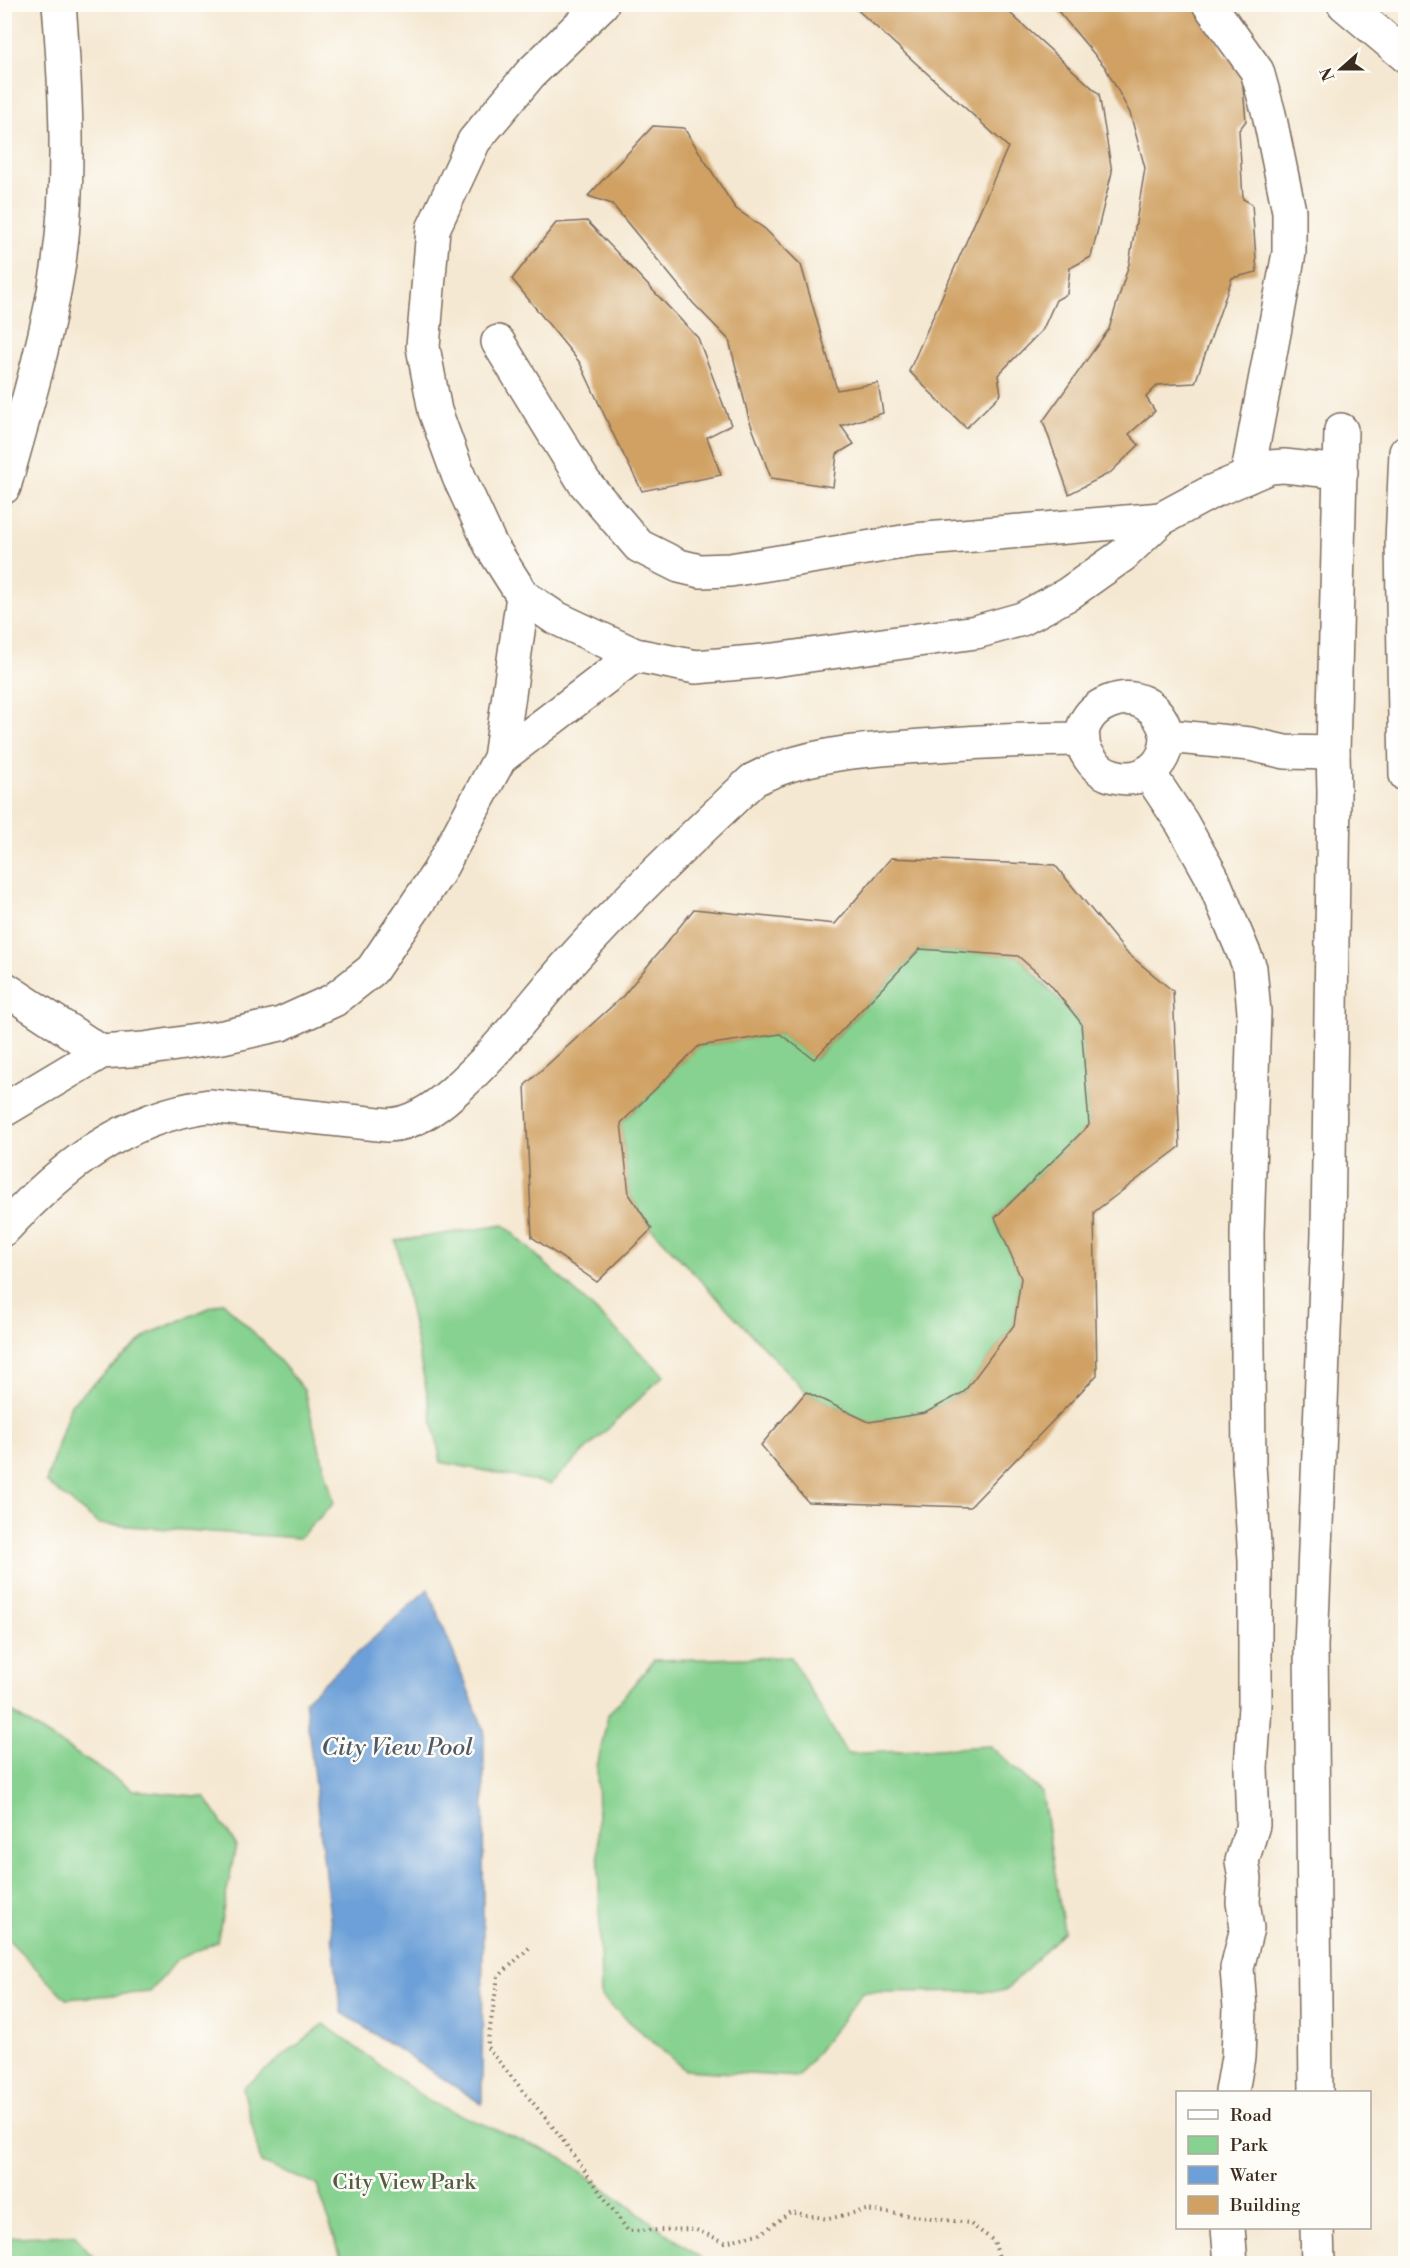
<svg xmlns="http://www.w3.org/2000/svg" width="1410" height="2268" viewBox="0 0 1410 2268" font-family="'Libre Bodoni',serif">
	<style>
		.green { fill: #87d290; stroke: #617e57; stroke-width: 1.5 }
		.water { fill: #6da0d8; stroke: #54657b; stroke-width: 1.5 }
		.building { fill: #d0a163 }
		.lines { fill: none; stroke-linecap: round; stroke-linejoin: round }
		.minor-casing { stroke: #7c6c5d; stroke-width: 36 }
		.path { stroke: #7c6c5d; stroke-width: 4; stroke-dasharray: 1.5 4.5; stroke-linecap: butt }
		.minor { stroke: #fff; stroke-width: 33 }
		.labels { text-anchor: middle; stroke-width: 5; stroke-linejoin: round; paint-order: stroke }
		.park-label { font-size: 22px; fill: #525c40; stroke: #fdfcf7 }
		.water-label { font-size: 24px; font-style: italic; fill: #4f5968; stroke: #fdfcf7 }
	</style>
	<rect width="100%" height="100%" fill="#fdfcf7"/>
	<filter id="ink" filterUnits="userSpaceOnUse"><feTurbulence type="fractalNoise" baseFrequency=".0167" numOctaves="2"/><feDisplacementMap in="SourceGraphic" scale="12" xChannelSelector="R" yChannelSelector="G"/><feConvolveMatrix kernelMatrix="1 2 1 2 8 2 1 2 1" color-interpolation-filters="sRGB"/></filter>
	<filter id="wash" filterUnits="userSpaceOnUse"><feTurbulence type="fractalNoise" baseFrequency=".008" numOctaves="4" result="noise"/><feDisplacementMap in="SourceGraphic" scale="24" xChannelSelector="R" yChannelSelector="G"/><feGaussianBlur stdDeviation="1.35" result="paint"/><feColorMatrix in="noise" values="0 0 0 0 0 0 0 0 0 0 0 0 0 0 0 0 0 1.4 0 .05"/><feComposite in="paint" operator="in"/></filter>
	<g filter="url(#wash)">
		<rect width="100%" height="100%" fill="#f5e8d2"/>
		<!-- green -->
		<g class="green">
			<path d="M920 949 1018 956 1081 1023 1089 1125 995 1218 1021 1278 1014 1325 964 1392 925 1413 869 1422 806 1392 652 1229 629 1194 621 1123 699 1046 780 1034 815 1059Z"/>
			<path d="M504 1225 664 1375 550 1484 441 1462 396 1241Z"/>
			<path d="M223 1302 270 1349 304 1390 334 1503 299 1538 99 1524 46 1482 71 1404 149 1334Z"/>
			<path d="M791 1657 847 1754 990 1746 1042 1793 1064 1931 1005 1991 863 1992 798 2077 685 2070 601 1997 597 1767 608 1715 654 1660Z"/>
			<path d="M5 1708 133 1790 205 1797 236 1845 217 1942 178 1959 150 1992 66 1999 5 1936Z"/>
			<path d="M324 2024 430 2102 561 2157 708 2263H343L317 2185 261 2163 243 2088Z"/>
			<path d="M74 2235 99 2263H5V2242L13 2237Z"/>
		</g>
		<!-- water -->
		<path class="water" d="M428 1589 484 1730 482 2104 341 2012 305 1700Z"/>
		<g id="blocks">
			<!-- building -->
			<g class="building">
				<path d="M851 4H1000L1099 94 1112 172 1091 257 1070 268 1067 294 1056 300 1043 329 998 375 1001 394 966 428 909 371 1008 147Z"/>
				<path d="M1052 4H1200L1224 55 1241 64 1246 121 1239 130 1243 199 1252 204 1257 272 1232 278 1195 383 1158 385 1146 397 1155 411 1129 434 1139 445 1110 473 1069 494 1043 421 1109 329 1129 264 1145 168 1130 113 1105 67Z"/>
				<path d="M653 126 684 128 735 208 765 229 801 265 837 390 878 383 883 413 841 426 854 444 837 454 833 487 771 478 749 419 729 340 693 303 612 204 588 196Z"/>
				<path d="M587 221 698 338 731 425 707 437 721 475 642 491 615 438 580 363 512 279 556 223Z"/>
				<path d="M891 858 1055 865 1126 952 1173 991 1180 1147 1094 1212 1097 1375 970 1507 808 1502 761 1445 806 1392 869 1422 925 1413 964 1392 1014 1325 1021 1278 995 1218 1089 1125 1081 1023 1050 984 1018 956 920 949 814 1059 780 1034 699 1046 621 1123 629 1194 652 1229 597 1282 532 1237 525 1085 623 996 694 909 835 924Z"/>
			</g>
		</g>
	</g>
	<g filter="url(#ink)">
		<use href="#blocks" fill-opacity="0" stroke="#7c6c5d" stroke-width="1.5"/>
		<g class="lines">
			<!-- minor casing -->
			<g class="minor-casing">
				<g id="minor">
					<path d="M602 4 530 74 474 141 433 229 423 347 435 411 459 477 490 544 523 596 554 617 635 655 696 667 774 660 976 632 1022 619 1068 594 1123 555 1161 519 1211 492 1270 467 1284 466 1341 472"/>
					<path d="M1209 4 1257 71 1269 114 1289 211V253L1247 477"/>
					<path d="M1344 4 1406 56"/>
					<path d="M498 342 584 482 639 546 679 566 700 571 730 570 915 540 1161 519"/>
					<path d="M1406 452 1402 542 1406 775"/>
					<path d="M4 487C24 415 46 343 58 269 71 182 66 92 59 4"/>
					<path d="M1167 736C1167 766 1142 784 1114 776 1103 774 1095 766 1089 757 1056 710 1150 664 1167 736L1250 744 1285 752 1333 753"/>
					<path d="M500 758 635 655"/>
					<path d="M1148 772 1182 823 1212 877 1250 968 1254 1012 1247 1234 1249 1465 1255 1560V1706L1251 1768 1253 1825 1242 1861 1245 1879 1243 1902 1247 1928 1237 1968 1240 2008 1238 2057 1232 2092"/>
					<path d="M4 988 101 1052"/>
					<path d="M4 1110 101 1052 144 1049 223 1037 281 1024 334 1000 372 970 438 873 500 758 523 596"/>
					<path d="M4 1229C61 1168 123 1117 209 1106L388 1125C413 1124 434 1109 452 1093 497 1054 532 1005 571 961 628 897 691 839 753 780 804 753 866 750 922 746 976 742 1029 739 1083 739"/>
					<path d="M1316 2092 1311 1646 1328 1234 1334 792 1333 753 1341 430"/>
					<path d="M1228 2228 1231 2264"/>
					<path d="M1317 2228 1318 2264"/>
				</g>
			</g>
			<!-- path -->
			<path class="path" d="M529 1948 498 1977 487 2047 557 2132 628 2231 694 2229 725 2242 762 2233 790 2212 828 2219 866 2210 969 2223 994 2241 1001 2264"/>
			<!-- minor -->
			<use href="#minor" class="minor"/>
		</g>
	</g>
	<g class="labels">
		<!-- park labels -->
		<g class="park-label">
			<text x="404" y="2189">City View Park</text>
		</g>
		<!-- water labels -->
		<g class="water-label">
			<text x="397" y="1755">City View Pool</text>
		</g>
	</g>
	<!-- margin -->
	<rect width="1410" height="2268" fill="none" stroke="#fdfcf7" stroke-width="24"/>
	<!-- legend -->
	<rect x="1176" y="2091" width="195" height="138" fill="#fdfcf7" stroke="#afa8a0" stroke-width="1.5"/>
	<rect x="1188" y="2110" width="30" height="9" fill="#ffffff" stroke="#afa8a0" stroke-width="1.5"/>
	<text x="1230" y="2121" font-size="18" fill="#3b2a1e">Road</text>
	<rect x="1188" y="2136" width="30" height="18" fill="#87d290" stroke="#afa8a0" stroke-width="1.5"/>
	<text x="1230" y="2151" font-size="18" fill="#3b2a1e">Park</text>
	<rect x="1188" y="2166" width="30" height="18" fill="#6da0d8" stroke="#afa8a0" stroke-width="1.5"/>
	<text x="1230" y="2181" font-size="18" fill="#3b2a1e">Water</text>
	<rect x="1188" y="2196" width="30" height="18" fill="#d0a163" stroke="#afa8a0" stroke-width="1.5"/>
	<text x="1230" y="2211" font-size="18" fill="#3b2a1e">Building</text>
	<!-- north arrow -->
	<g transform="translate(1341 69) rotate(249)" stroke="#fdfcf7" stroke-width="4.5" paint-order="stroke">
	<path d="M0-4.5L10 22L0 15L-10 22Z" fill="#3b2a1e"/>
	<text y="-9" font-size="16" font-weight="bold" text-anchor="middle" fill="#3b2a1e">N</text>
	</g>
</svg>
